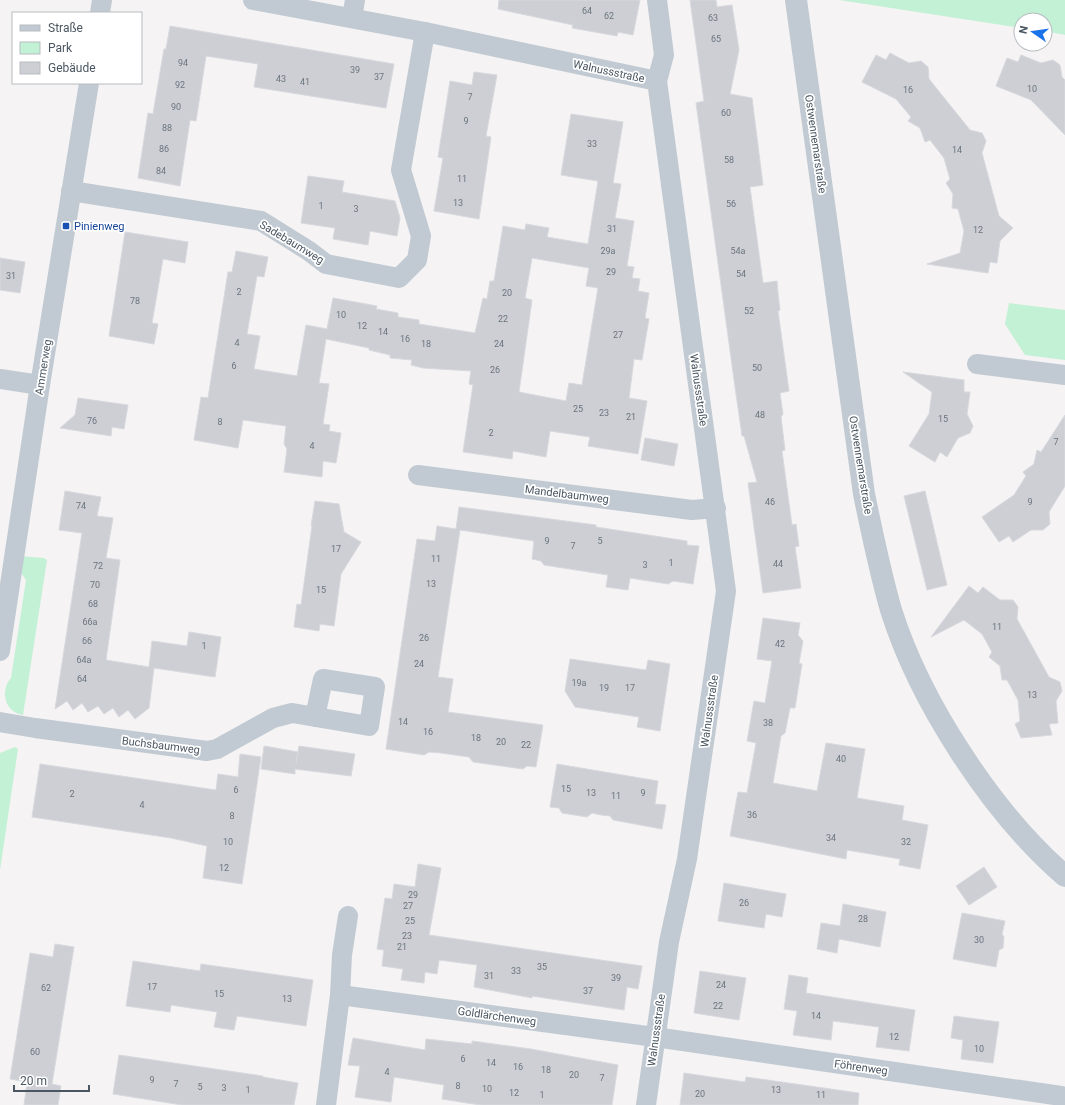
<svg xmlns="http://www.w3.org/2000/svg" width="1065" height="1105" viewBox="0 0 1065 1105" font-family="Roboto,sans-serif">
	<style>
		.green { fill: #c3f1d5 }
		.building { fill: #cdcfd5; stroke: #d7d9de; fill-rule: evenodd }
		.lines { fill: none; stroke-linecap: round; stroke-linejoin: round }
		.minor { stroke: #c1cad2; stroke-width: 20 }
		.tertiary { stroke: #c1cad2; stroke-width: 22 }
		.transit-dot { fill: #1a4fb4; stroke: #fff; stroke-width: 1.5 }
		.labels { text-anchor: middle; stroke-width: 3.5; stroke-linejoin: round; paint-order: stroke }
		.number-label { font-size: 9px; fill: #6b747e }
		.street-label { font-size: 11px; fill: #4a5661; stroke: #fff }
		.transit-label { font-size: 11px; fill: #164399; stroke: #fff; text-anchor: start }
	</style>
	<rect width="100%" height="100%" fill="#f5f3f3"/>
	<!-- green -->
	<g class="green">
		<path d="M839 0H1065V35L1045 31V20H1021V28Z"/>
		<path d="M1009 303 1065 310V360L1025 355 1005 324Z"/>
		<path d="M17 556 44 558 47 560 23 715C4 712 0 690 11 678L26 580 20 571Z"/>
		<path d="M15 747 18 749 0 870V753Z"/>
	</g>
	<!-- building -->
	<g class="building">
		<path d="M499 0H640L633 35 618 32 617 36 572 28 573 25 498 9Z"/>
		<path d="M690 0H716L717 7 732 5 739 50 730 94 752 98 763 185 750 187 763 283 777 281 778 293 780 310 778 311 789 391 780 393 783 414 781 417 785 450 782 451 792 525 796 524 799 546 795 547 801 588 763 593 748 483 757 482 744 436H742L735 387 696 103 704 101Z"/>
		<path d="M170 26 394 64 386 108 254 87 258 64 206 56 196 121 190 120 180 186 138 178 148 113 153 114 164 49H166Z"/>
		<path d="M890 53 909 63 921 61 928 67 929 79 970 130 982 133 986 141 982 153 999 216 1013 228 1000 241 997 263 990 262 988 273 927 264 960 253 964 231 958 209 952 208 953 194 946 183 950 179 944 158 930 140 925 142 920 128 908 121 911 117 896 99 862 82 876 55 886 60Z"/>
		<path d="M1021 55 1041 63 1053 60 1060 65 1062 77 1065 80V135L1031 100 996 86 1007 58 1018 62Z"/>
		<path d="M474 72 497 75 486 136 491 137 479 219 434 211 443 158 438 157 450 81 472 85Z"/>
		<path d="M571 114 623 122 613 183 621 184 615 218 634 221 627 266 634 267 632 278 640 279 638 291 649 293 645 318 649 319 642 360 634 359 629 398 647 401 638 454 588 446 590 437 550 431 546 457 513 451 512 459 463 452 473 385 469 384 471 371 423 368 411 365 412 360 390 358V355L369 350V348L326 339 319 383 329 384 323 424 330 425 329 431 341 433 336 463 323 461 322 477 284 472 287 449 284 444 286 426 243 420 238 448 194 440 201 397 208 398 228 272H232L236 251 268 257 264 277 257 276 247 334 260 336 254 369 297 376 306 325 327 329 333 298 377 306 376 309 398 313V317L419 320V324L475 333 483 298 487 299 490 281H494L503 226 525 230 526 224 549 228 547 237 588 244 598 181 561 175ZM532 258 589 268 586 286 598 288 582 385 569 383 566 401 519 392 532 300 525 298Z"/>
		<path d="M308 176 344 181 342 192 395 201 400 218 397 236 370 231 368 245 333 239 335 228 301 223Z"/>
		<path d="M125 232 188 242 185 263 163 259 152 323 158 324 154 344 109 336Z"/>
		<path d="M0 258 25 262 20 293 0 290Z"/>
		<path d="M903 372 964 380V392H970L967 414 973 426 970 433 958 438 947 457 940 452 935 462 909 446 929 414 932 392Z"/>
		<path d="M78 398 128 405 124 429 112 427 111 436 60 428 75 415Z"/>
		<path d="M1065 415V486L1049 512 1050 524 1043 530H1031L1013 542 1009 536 999 542 982 517 1014 495 1026 476 1023 472 1034 464 1037 450 1041 452Z"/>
		<path d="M645 438 678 444 674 466 641 460Z"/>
		<path d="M65 491 101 497 97 516 113 518 106 558 120 560 106 660 149 667 152 641 187 646 189 632 221 637 215 677 154 668 149 708 135 719 128 710 119 717 113 708 104 714 98 706 88 712 82 703 73 710 67 701 55 709 82 533 59 530Z"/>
		<path d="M925 491 947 585 927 590 904 496Z"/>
		<path d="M315 501 339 504 344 532 361 542 341 574 334 626 320 624 319 631 294 627 297 604 301 605 312 526H311Z"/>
		<path d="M459 507 596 525V527L687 541V545L699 546 693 584 673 581 668 584 630 578 628 590 606 587 608 575 544 565 541 561 532 559 534 541 460 530 438 677 453 679 448 712 543 725 536 767 527 766 523 769 473 762 469 757 441 753 429 752 424 755 386 749 417 539 435 541 437 526 456 529Z"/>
		<path d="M969 586 978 593 983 587 1000 600H1013L1018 607 1017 619 1049 677 1060 682 1062 691 1056 701 1058 723 1049 724 1052 735 1021 738 1015 724 1020 721 1018 700 1007 680H1002L1000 666 989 657 992 652 982 634 964 620 931 637Z"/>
		<path d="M763 618 800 623 798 635 803 641 799 663 802 664 795 708H790L785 733 781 736 773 783 817 791 826 743 865 749 857 798 904 806 902 820 928 825 920 869 899 865 900 859 847 850 846 859 730 836 738 792 747 793 756 743 747 741 754 701 765 703 772 661 757 659Z"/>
		<path d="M570 659 646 670 648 660 670 664 660 731 637 727 639 717 575 707 565 691Z"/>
		<path d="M264 746 298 752 296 763 299 746 355 754 351 776 295 769V774L261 769Z"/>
		<path d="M240 754 261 757 242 884 203 878 207 846 171 838 32 817 40 764 216 790 218 774 238 777Z"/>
		<path d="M557 764 658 781 655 804 666 805 662 829 613 820 610 816 601 815 592 813 587 817 562 813 559 808 550 807Z"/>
		<path d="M418 864 441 868 429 935 642 966 638 989 627 987 624 1010 532 996V998L474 987 477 965 439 960 437 974 425 972 424 983 401 980 403 969 382 966 384 950 377 949 385 898 392 899 394 884 415 887Z"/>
		<path d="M984 867 997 887 969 905 956 886Z"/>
		<path d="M724 883 786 894 782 917 766 914 764 928 718 921Z"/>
		<path d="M843 904 886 912 880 947 839 939 837 953 817 949 821 923 840 926Z"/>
		<path d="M962 913 1005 921 1002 934 1004 937 1003 948 999 950 996 967 953 959Z"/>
		<path d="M55 944 74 947 52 1084 61 1086 58 1105H24L27 1082 10 1079 30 953 53 957Z"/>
		<path d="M133 961 200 971 201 964 313 980 306 1026 237 1016 234 1030 214 1027 217 1012 171 1005 170 1012 126 1006Z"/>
		<path d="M700 971 746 978 739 1020 694 1013Z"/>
		<path d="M789 975 808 978 806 993 915 1010 909 1051 876 1047 879 1027 833 1021 831 1040 793 1035 797 1011 784 1009Z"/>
		<path d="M954 1016 999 1022 993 1063 961 1059 963 1040 951 1038Z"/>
		<path d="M353 1038 425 1050 426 1039 472 1044V1041L531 1049 618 1065 612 1105H481L467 1103 442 1099 444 1085 394 1077 391 1102 355 1097 360 1066 348 1065Z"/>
		<path d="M119 1055 263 1076V1077L298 1083 294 1105H182L113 1094Z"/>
		<path d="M684 1073 745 1082 746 1077 859 1093 858 1105H680Z"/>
	</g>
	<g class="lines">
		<!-- minor -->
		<g class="minor">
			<path d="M253 0 425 32 657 81 726 591 687 859 669 942 646 1105"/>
			<path d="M100 13 102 0"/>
			<path d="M352 18 355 0"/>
			<path d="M657 81 664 55 657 0"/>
			<path d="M71 191 261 221 309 251 326 264 399 278 417 260 421 236 401 170 425 32"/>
			<path d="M977 364 1065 375"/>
			<path d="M0 379 40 385"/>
			<path d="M418 475 692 510 716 508"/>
			<path d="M0 651 40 385 89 83"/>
			<path d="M0 722 35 728 207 751 217 749 273 718 292 713 369 726 375 687 323 679 315 717"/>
			<path d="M340 995 342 955 348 916"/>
			<path d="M326 1105 340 995 655 1037 1061 1096 1065 1099"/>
		</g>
		<!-- tertiary -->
		<path class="tertiary" d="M796 0 864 494C872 533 880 572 891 610 920 702 992 813 1065 876"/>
	</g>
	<!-- markers -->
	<rect class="transit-dot" x="62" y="222" width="8" height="8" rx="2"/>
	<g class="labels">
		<!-- number labels -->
		<g class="number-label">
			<text x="587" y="14">64</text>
			<text x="609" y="19">62</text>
			<text x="713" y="21">63</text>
			<text x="716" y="42">65</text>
			<text x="183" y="66">94</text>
			<text x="355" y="73">39</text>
			<text x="379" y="80">37</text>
			<text x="281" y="82">43</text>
			<text x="305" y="85">41</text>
			<text x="180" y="88">92</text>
			<text x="1032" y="92">10</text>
			<text x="908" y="93">16</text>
			<text x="470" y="100">7</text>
			<text x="176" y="110">90</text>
			<text x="726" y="116">60</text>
			<text x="466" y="124">9</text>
			<text x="167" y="131">88</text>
			<text x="592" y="147">33</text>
			<text x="164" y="152">86</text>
			<text x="957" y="153">14</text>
			<text x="729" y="163">58</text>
			<text x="161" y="174">84</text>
			<text x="462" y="182">11</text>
			<text x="458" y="206">13</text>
			<text x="731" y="207">56</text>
			<text x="321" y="209">1</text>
			<text x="356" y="212">3</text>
			<text x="612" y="232">31</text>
			<text x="978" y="233">12</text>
			<text x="608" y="254">29a</text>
			<text x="738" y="254">54a</text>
			<text x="611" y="275">29</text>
			<text x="741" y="277">54</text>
			<text x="11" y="279">31</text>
			<text x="239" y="295">2</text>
			<text x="507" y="296">20</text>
			<text x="135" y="304">78</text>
			<text x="749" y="314">52</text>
			<text x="341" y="318">10</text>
			<text x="503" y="322">22</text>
			<text x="362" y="329">12</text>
			<text x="383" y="335">14</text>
			<text x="618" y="338">27</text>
			<text x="405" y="342">16</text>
			<text x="237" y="346">4</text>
			<text x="426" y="347">18</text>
			<text x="499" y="347">24</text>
			<text x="234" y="369">6</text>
			<text x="757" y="371">50</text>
			<text x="495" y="373">26</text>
			<text x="578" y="412">25</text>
			<text x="604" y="416">23</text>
			<text x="760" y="418">48</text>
			<text x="631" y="420">21</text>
			<text x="943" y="422">15</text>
			<text x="92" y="424">76</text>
			<text x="220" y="425">8</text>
			<text x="491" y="436">2</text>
			<text x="1056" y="445">7</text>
			<text x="312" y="449">4</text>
			<text x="770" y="505">46</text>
			<text x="1030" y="505">9</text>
			<text x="81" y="509">74</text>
			<text x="547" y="544">9</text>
			<text x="600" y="544">5</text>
			<text x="573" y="549">7</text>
			<text x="336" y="552">17</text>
			<text x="436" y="562">11</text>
			<text x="671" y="566">1</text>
			<text x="778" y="567">44</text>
			<text x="645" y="568">3</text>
			<text x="98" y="569">72</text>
			<text x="431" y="587">13</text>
			<text x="95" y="588">70</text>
			<text x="321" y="593">15</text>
			<text x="93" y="607">68</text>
			<text x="90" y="625">66a</text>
			<text x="997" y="630">11</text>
			<text x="424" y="641">26</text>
			<text x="87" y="644">66</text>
			<text x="780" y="647">42</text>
			<text x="204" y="649">1</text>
			<text x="84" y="663">64a</text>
			<text x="419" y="667">24</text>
			<text x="82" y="682">64</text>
			<text x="579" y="686">19a</text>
			<text x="604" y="691">19</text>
			<text x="630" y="691">17</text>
			<text x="1032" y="698">13</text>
			<text x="403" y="725">14</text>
			<text x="768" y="726">38</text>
			<text x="428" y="735">16</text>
			<text x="476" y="741">18</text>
			<text x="501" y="745">20</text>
			<text x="526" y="748">22</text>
			<text x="841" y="762">40</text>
			<text x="566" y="792">15</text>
			<text x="236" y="793">6</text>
			<text x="591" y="796">13</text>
			<text x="643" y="796">9</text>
			<text x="72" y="797">2</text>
			<text x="616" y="799">11</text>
			<text x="142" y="808">4</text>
			<text x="752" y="818">36</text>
			<text x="232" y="819">8</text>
			<text x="831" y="841">34</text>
			<text x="228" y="845">10</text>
			<text x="906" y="845">32</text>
			<text x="224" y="871">12</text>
			<text x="413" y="898">29</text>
			<text x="744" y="906">26</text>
			<text x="408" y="909">27</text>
			<text x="863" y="922">28</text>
			<text x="410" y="924">25</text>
			<text x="407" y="939">23</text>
			<text x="979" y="943">30</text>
			<text x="402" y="950">21</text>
			<text x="542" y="970">35</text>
			<text x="516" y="974">33</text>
			<text x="489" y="979">31</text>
			<text x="616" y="981">39</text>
			<text x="721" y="988">24</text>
			<text x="152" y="990">17</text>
			<text x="46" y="991">62</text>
			<text x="588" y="994">37</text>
			<text x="219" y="997">15</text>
			<text x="287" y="1002">13</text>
			<text x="718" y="1009">22</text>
			<text x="816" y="1019">14</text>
			<text x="894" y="1040">12</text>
			<text x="979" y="1052">10</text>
			<text x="35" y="1055">60</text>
			<text x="463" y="1062">6</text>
			<text x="491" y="1066">14</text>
			<text x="518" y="1070">16</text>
			<text x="546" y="1073">18</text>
			<text x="387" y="1075">4</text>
			<text x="574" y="1078">20</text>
			<text x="602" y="1081">7</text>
			<text x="152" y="1083">9</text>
			<text x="176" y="1087">7</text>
			<text x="458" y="1089">8</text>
			<text x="200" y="1090">5</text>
			<text x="224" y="1091">3</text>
			<text x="487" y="1092">10</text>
			<text x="248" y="1093">1</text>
			<text x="776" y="1093">13</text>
			<text x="514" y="1096">12</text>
			<text x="700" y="1097">20</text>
			<text x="542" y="1098">1</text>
			<text x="821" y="1098">11</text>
		</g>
		<!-- street labels -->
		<g class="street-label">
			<text transform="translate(609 71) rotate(12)" y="4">Walnussstraße</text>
			<text transform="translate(816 144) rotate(82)" y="4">Ostwennemarstraße</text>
			<text transform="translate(292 242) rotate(31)" y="4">Sadebaumweg</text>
			<text transform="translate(43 367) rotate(-81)" y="4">Ammerweg</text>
			<text transform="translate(699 390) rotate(82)" y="4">Walnussstraße</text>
			<text transform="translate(861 465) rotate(81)" y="4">Ostwennemarstraße</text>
			<text transform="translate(567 494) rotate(7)" y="4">Mandelbaumweg</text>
			<text transform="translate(709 711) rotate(-82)" y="4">Walnussstraße</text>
			<text transform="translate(161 745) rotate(7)" y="4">Buchsbaumweg</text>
			<text transform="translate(497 1016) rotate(8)" y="4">Goldlärchenweg</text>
			<text transform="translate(656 1030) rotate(-82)" y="4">Walnussstraße</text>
			<text transform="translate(861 1067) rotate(8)" y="4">Föhrenweg</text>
		</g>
		<!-- transit labels -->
		<g class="transit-label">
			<text x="74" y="230">Pinienweg</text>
		</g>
	</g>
	<!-- legend -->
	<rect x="12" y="12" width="130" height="72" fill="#ffffff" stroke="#b7bbc0"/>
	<rect x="20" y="25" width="20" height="6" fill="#c1cad2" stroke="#b7bbc0"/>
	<text x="48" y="32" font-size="12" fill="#4a5661">Straße</text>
	<rect x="20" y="42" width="20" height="12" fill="#c3f1d5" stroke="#b7bbc0"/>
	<text x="48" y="52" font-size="12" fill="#4a5661">Park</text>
	<rect x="20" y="62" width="20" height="12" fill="#cdcfd5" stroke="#b7bbc0"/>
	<text x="48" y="72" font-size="12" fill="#4a5661">Gebäude</text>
	<!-- north arrow -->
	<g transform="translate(1033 32) rotate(283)"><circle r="19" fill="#ffffff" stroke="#b7bbc0"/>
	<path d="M0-3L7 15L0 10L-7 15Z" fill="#1a73e8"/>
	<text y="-6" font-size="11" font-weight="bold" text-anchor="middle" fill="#4a5661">N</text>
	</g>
	<!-- scale -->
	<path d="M14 1085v6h75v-6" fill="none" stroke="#4a5661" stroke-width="2"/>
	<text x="20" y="1085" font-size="12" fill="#4a5661" stroke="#ffffff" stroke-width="3" paint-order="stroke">20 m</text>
</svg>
